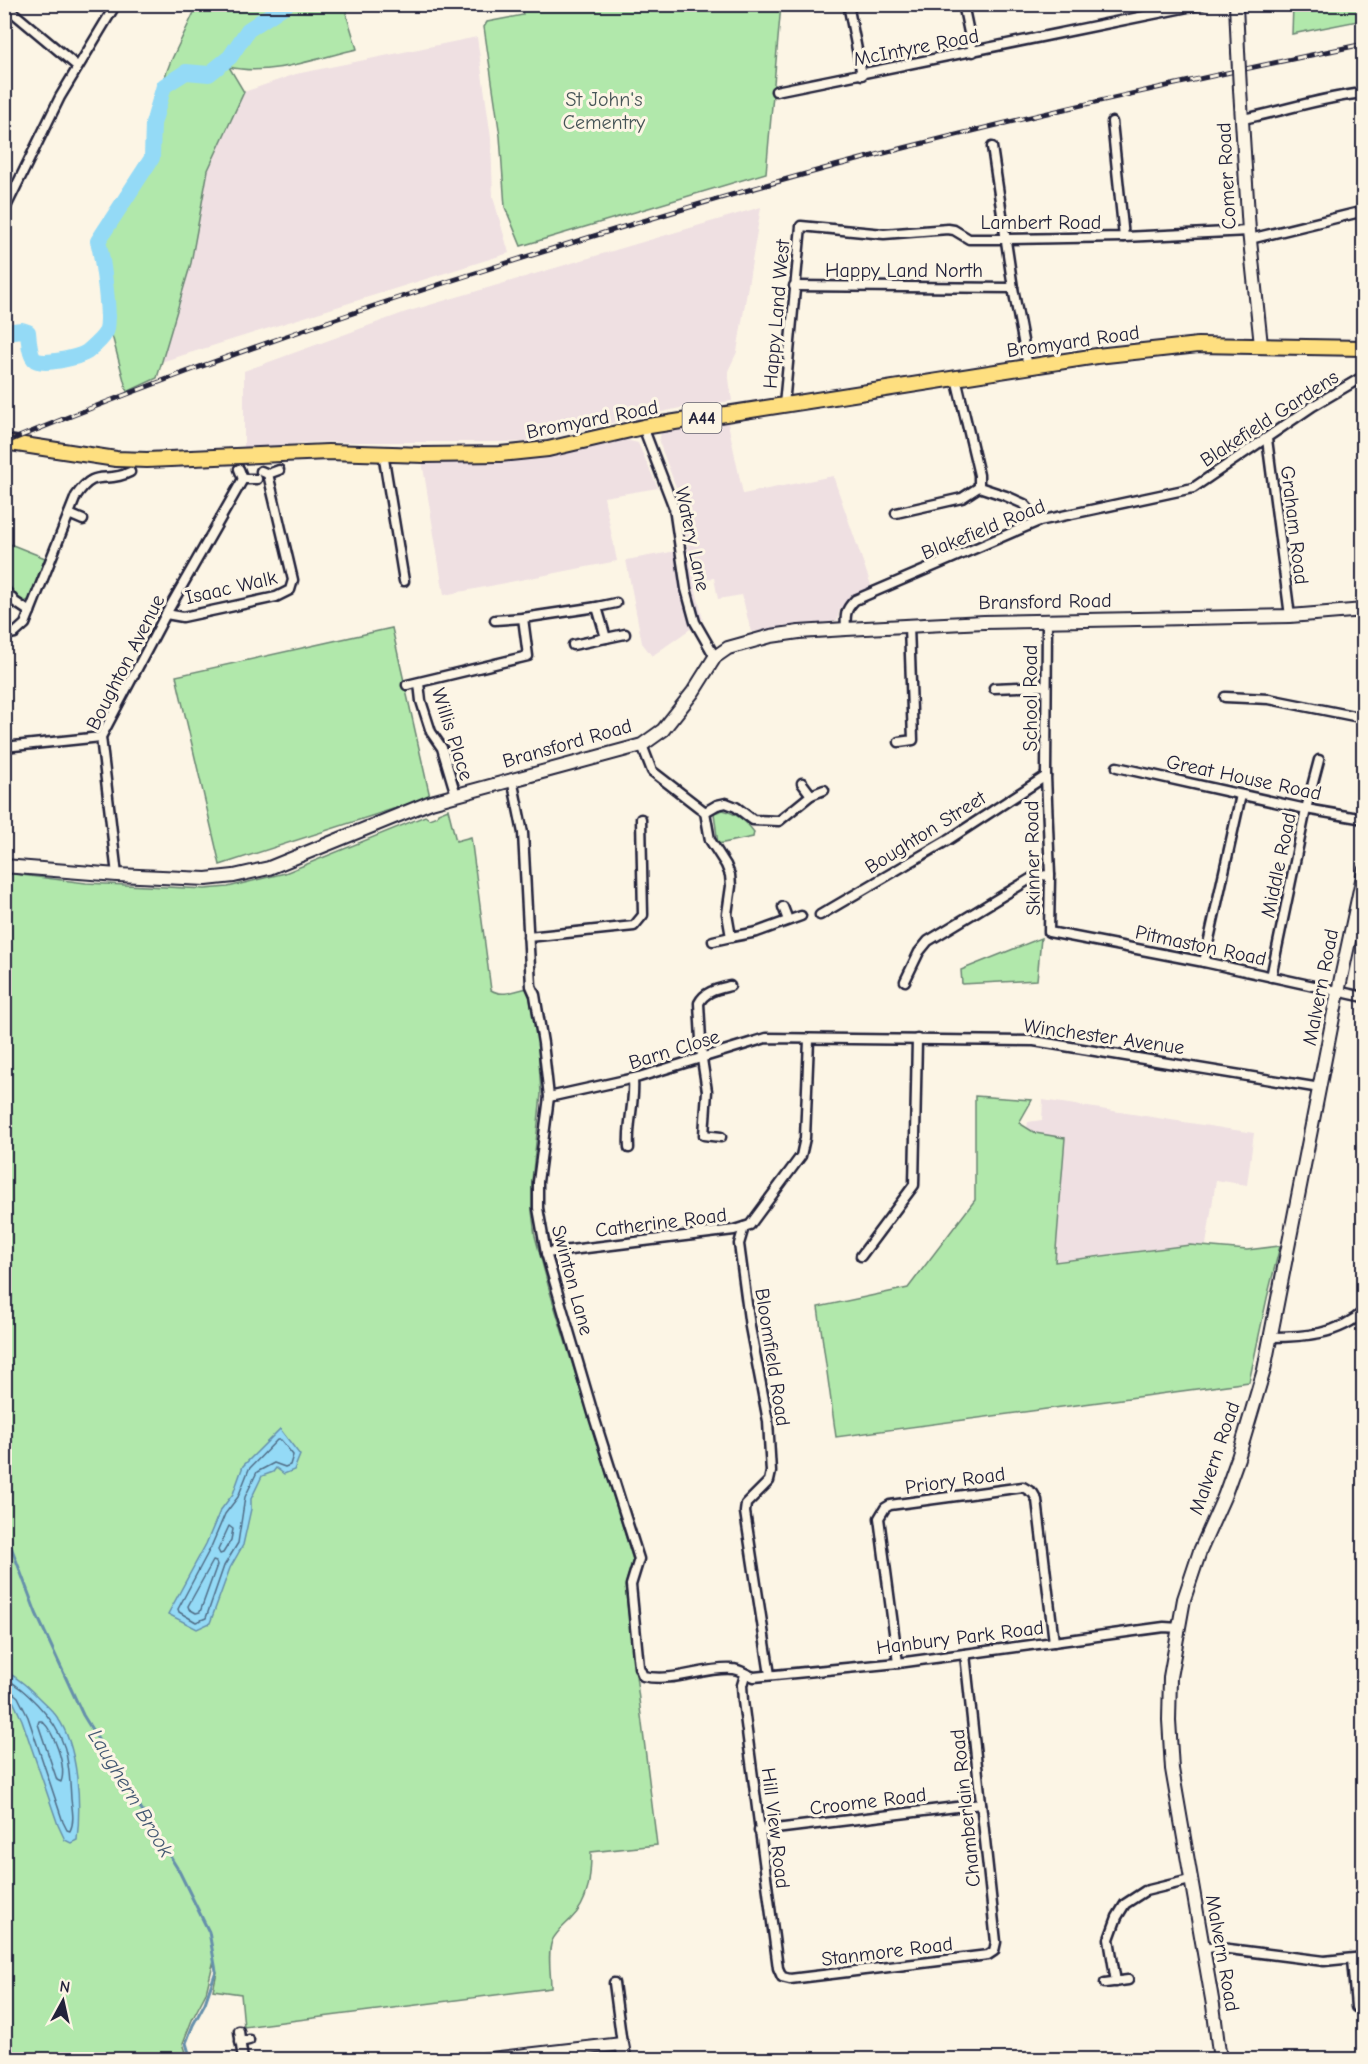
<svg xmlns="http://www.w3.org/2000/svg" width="1368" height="2064" viewBox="0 0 1368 2064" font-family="'Comic Neue',sans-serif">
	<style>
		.built { fill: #efe0e2 }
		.green { fill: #b1e8ab; stroke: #6a8573; stroke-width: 1.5 }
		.water { fill: #94daf6; stroke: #6690ab; stroke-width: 1.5 }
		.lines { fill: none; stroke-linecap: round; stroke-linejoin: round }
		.shore { stroke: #506c86; stroke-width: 1.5 }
		.stream { stroke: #6690ab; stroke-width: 3 }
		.river { stroke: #94daf6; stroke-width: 16 }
		.street-casing { stroke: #22223b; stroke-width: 13 }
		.secondary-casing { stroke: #22223b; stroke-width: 16 }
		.primary-casing { stroke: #22223b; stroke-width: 18 }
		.street { stroke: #fcf5e5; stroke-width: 8 }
		.secondary { stroke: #fcf5e5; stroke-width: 12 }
		.primary { stroke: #fedf80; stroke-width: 14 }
		.rail-casing { stroke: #22223b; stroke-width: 5 }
		.rail { stroke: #fcf5e5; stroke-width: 3; stroke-dasharray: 9; stroke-linecap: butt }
		.secondary-bridge-casing { stroke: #22223b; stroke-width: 16; stroke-linecap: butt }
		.secondary-bridge { stroke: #fcf5e5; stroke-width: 12 }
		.labels { text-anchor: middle; stroke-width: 6; stroke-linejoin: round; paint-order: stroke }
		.shield { fill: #fcf5e5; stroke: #63616e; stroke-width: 1.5 }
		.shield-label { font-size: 18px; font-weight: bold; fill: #22223b }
		.street-label { font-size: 20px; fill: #22223b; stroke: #fcf5e5 }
		.park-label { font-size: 20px; fill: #465457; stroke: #fcf5e5 }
		.water-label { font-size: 21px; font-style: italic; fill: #445973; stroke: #fcf5e5 }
	</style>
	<rect width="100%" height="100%" fill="#fcf5e5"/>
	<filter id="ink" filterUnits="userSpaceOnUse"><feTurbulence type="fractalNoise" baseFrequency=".0167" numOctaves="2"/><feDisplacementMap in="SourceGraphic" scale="12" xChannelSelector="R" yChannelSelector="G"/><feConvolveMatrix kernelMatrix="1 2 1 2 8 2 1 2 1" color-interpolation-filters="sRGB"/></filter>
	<g filter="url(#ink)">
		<!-- built -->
		<g class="built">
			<path d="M477 37 491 138 493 197 509 253 161 362 191 263 208 170 244 92 296 74Z"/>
			<path d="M761 207 737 352 728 371 732 401 680 408 526 442H318L244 448V371L406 312Z"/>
			<path d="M723 423H728L743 494 833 476 871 585 840 609 837 621 751 632 742 595 718 599 714 578 694 581 703 620 652 656 642 643 626 560 688 549 679 495 659 442 661 432Z"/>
			<path d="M626 440 638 443 658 488 604 497 617 561 444 595 422 461 528 460Z"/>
			<path d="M1043 1100 1254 1133 1247 1185 1216 1180 1206 1245H1190L1055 1262 1035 1133 1027 1128 1028 1122 1042 1120Z"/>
		</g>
		<!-- green -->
		<g class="green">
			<path d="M198 4 351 5 346 13 357 49C317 58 270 77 229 67L244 92 208 170 191 263 157 378 127 392 108 320 102 256 98 241 152 158 147 124 170 63Z"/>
			<path d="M521 5H781L766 173 521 246 505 207 500 136 484 27 487 22 523 15Z"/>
			<path d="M1293 5H1363V20L1292 34Z"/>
			<path d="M5 542 45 558 29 600 24 602C0 587 4 567 5 542Z"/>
			<path d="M392 628 430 797 220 865 176 676Z"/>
			<path d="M448 809 456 841 471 837 491 990C502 997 515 991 527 988L529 993 538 1043 541 1094 532 1181V1211L535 1236 550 1292 633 1560 625 1586 657 1845 591 1852C591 1876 589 1902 571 1919 565 1925 556 1932 552 1941 547 1954 551 1974 551 1988L244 2027 241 1994 213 1990 217 1972 213 1964 206 1993 192 2020 183 2043 188 2059 5 2060V873L86 883 205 889 228 887 285 873 425 816 429 819 437 816 438 813Z"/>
			<path d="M723 810C737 814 745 820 754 832L753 837 718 844 714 813Z"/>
			<path d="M1041 938 1037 980 962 984 961 970Z"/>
			<path d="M975 1096 1032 1100 1019 1123 1035 1133 1065 1138 1055 1262 1190 1245 1247 1250 1280 1246 1267 1298 1249 1382 836 1437 818 1307 908 1288 975 1200Z"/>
		</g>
		<!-- water -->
		<g class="water">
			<path d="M280 1429 300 1455 294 1470 284 1474 276 1468 273 1472 262 1476 251 1499V1509L243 1545 230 1568 210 1623 197 1629 168 1614 206 1544 220 1511 233 1494 243 1466Z"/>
			<path d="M5 1671C20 1679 29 1688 41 1700 46 1705 53 1711 57 1717 79 1747 81 1804 77 1840L71 1843 65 1840 58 1825 22 1720 13 1701 5 1693Z"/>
		</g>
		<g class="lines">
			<!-- shore -->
			<g class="shore">
				<path d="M277 1440H281L293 1455 290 1465 285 1467 274 1463 257 1472 245 1497 238 1543 224 1566 206 1618 196 1622 179 1612 178 1609 211 1547 225 1514 238 1497 249 1469Z"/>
				<path d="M229 1526 233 1529 231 1540 223 1553 220 1554 218 1550Z"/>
				<path d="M213 1561 216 1562 217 1565 200 1612 196 1613 189 1609 188 1606Z"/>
				<path d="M4 1678C18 1685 26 1693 37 1704 67 1735 69 1757 71 1799 72 1809 75 1821 70 1831L67 1830 63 1822 28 1717 18 1697 10 1690 4 1689"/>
				<path d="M39 1721H42C54 1732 67 1767 61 1782L57 1780 38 1724Z"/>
			</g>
			<!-- stream -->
			<path class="stream" d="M4 1528 36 1613 83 1715 179 1871 209 1932 216 1971 205 2003 193 2025 186 2043 191 2060"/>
			<!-- river -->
			<path class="river" d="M4 332 22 330 28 332C29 340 29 353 34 359 41 367 79 357 87 352 92 348 103 338 106 332 112 322 102 255 98 241L152 158 153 124 164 86 186 72 209 74 230 57 248 30 287 4"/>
			<!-- street casing -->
			<g class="street-casing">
				<g id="street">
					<path d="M848 4 862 75"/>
					<path d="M963 4 973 52"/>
					<path d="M4 5 77 66"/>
					<path d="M1363 70H1364"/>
					<path d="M776 91 1203 4"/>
					<path d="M1243 119C1284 111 1322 97 1364 93"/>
					<path d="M1112 122 1124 237"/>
					<path d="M992 147 1013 288 1028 367"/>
					<path d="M4 211 60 97 116 4"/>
					<path d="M1250 239 1364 211"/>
					<path d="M794 286 1013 288"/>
					<path d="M956 378 979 475V487L1006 496 1024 504 1039 521"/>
					<path d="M784 405 801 226 884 234 948 229 954 230 969 239H1006L1124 237 1249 231"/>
					<path d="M643 427 674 508 686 589 695 622 715 657"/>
					<path d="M1267 439 1290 616"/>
					<path d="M383 453 404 581"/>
					<path d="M239 469 243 479H257"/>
					<path d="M261 471 268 474 279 470"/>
					<path d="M896 513 962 498 979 487"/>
					<path d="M69 514 83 520"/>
					<path d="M4 589 15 602 30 612"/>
					<path d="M597 607 616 603"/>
					<path d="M166 614 183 617 276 597 290 590 293 580 268 474"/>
					<path d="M495 620 523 618"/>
					<path d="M1047 620 1046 776 1050 875 1049 932 1204 962 1364 997"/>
					<path d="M846 629C845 615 845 610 855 600L1039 521 1193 488 1313 406 1364 376"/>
					<path d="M4 635 15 633 25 624 76 496C96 466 105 485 130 472"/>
					<path d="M573 645 625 634"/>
					<path d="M419 683 421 701 431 732 442 748 456 795"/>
					<path d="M407 685 528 656 523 618 597 607 606 638"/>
					<path d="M994 688 1046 686"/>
					<path d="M1225 697 1269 699 1364 718"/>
					<path d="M899 742 913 740 909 626"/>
					<path d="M642 745 652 771 705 812 710 840 726 865 730 875 731 886 727 914 731 937 757 932 801 916"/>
					<path d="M4 747 101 737"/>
					<path d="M1117 767 1306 809 1364 819"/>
					<path d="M512 779 523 833 531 986 535 995 543 1043 549 1097 538 1182V1208L546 1253 595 1420 639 1559 631 1585 639 1667 643 1676C673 1683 703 1667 732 1669 740 1669 747 1675 754 1677L898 1663 1164 1627 1179 1628"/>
					<path d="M802 783 811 795"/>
					<path d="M705 812 717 805 726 803 736 807 753 820 779 821 811 795 824 790"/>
					<path d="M117 875 101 737 166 614 243 479"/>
					<path d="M783 907 788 920"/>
					<path d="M820 915 948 840 1046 776"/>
					<path d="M528 937 634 926 643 915 641 819"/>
					<path d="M713 941 731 937"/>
					<path d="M1204 962 1241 795"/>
					<path d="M1271 977 1306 809 1319 760"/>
					<path d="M905 981 919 952 928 941 1035 876 1050 875"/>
					<path d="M549 1097 639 1077 766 1038 1034 1041 1320 1088"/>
					<path d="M721 1137 704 1135 707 1091 702 1059 699 1003C705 991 718 989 730 986"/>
					<path d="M629 1148C627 1124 635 1103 633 1079"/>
					<path d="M744 1227 739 1244 750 1327 768 1421 771 1472 769 1481 746 1504 745 1512 770 1675"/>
					<path d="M546 1253 734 1230 750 1225 801 1156 805 1138 809 1040"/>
					<path d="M861 1256 914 1185 917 1039"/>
					<path d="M1270 1337C1303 1337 1339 1335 1364 1311"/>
					<path d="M898 1663 879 1518 885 1508 890 1505 1023 1487 1033 1493 1037 1500 1054 1642"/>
					<path d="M745 1675 742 1685 743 1701 778 1968 782 1977 790 1979 988 1955 994 1951 996 1942 965 1654"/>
					<path d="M759 1831 981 1804"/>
					<path d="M1202 1950 1213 1947 1324 1961 1364 1957"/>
					<path d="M1352 1959 1356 2007"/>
					<path d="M1116 1982 1109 1939 1117 1917 1125 1904 1145 1891 1190 1880"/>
					<path d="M614 1983 622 2044"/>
					<path d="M1105 1983 1128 1980"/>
					<path d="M239 2031 243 2060"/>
					<path d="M240 2042 249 2040"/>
				</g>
			</g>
			<!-- secondary casing -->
			<g class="secondary-casing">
				<g id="secondary">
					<path d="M1236 4 1238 51"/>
					<path d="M1240 89 1249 231 1261 345"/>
					<path d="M4 866 117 875 206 879 234 876 269 868 431 802 642 745 663 730 693 692 715 657 728 648 771 636 799 632 846 629 984 622 1290 616 1364 610"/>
					<path d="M482 2060 622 2044 625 2060"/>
					<path d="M1220 2060 1213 2005 1172 1769 1169 1720 1170 1677 1184 1599 1200 1551 1224 1497 1238 1458 1264 1370 1338 992 1364 871"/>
				</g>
			</g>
			<!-- primary casing -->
			<g class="primary-casing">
				<path id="primary" d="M4 442 116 459 147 460 328 452 424 455 500 454 548 449 643 427 1097 356 1198 345 1364 348"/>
			</g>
			<!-- street -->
			<use href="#street" class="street"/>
			<!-- secondary -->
			<use href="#secondary" class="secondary"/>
			<!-- primary -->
			<use href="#primary" class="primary"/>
			<!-- rail casing -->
			<g class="rail-casing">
				<path id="rail" d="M4 443C184 369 369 305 555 248 680 209 805 172 932 141 1075 105 1219 74 1364 44"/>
			</g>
			<!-- rail -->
			<use href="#rail" class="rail"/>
			<!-- secondary-bridge casing -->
			<g class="secondary-bridge-casing">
				<path id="secondary-bridge" d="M1238 51 1240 89"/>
			</g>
			<!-- secondary-bridge -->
			<use href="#secondary-bridge" class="secondary-bridge"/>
		</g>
	</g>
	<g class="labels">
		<!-- shield labels -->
		<rect class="shield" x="682.5" y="403" width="39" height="30" rx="4.5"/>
		<g class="shield-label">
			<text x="702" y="424">A44</text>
		</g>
		<!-- street labels -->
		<g class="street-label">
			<text transform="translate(916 47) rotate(-11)" y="7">McIntyre Road</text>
			<text transform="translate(1226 176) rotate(-93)" y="7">Comer Road</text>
			<text x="1041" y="229">Lambert Road</text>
			<text x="904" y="277">Happy Land North</text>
			<text transform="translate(776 314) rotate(-85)" y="7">Happy Land West</text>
			<text transform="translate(1073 341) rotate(-8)" y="7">Bromyard Road</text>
			<text transform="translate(1269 418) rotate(-33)" y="7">Blakefield Gardens</text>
			<text transform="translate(592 419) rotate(-11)" y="7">Bromyard Road</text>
			<text transform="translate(1295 525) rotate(83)" y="7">Graham Road</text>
			<text transform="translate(983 529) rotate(-22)" y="7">Blakefield Road</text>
			<text transform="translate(693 539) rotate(78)" y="7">Watery Lane</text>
			<text transform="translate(231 587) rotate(-13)" y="7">Isaac Walk</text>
			<text transform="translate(1045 601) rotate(-1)" y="7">Bransford Road</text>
			<text transform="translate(125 662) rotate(-63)" y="7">Boughton Avenue</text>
			<text transform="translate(1030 698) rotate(-90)" y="7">School Road</text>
			<text transform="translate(453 734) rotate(72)" y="7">Willis Place</text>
			<text transform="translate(567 743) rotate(-16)" y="7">Bransford Road</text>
			<text transform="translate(1244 777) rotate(12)" y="7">Great House Road</text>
			<text transform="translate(925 832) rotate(-32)" y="7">Boughton Street</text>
			<text transform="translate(1032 858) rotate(-91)" y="7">Skinner Road</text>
			<text transform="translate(1278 865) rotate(-78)" y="7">Middle Road</text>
			<text transform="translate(1201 945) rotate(12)" y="7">Pitmaston Road</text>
			<text transform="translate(1320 987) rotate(-79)" y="7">Malvern Road</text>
			<text transform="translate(1104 1036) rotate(8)" y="7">Winchester Avenue</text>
			<text transform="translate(674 1049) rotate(-17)" y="7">Barn Close</text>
			<text transform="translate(661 1222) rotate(-7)" y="7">Catherine Road</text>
			<text transform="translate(573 1280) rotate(75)" y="7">Swinton Lane</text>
			<text transform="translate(773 1357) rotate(81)" y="7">Bloomfield Road</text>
			<text transform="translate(1214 1458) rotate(-71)" y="7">Malvern Road</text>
			<text transform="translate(955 1480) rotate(-8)" y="7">Priory Road</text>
			<text transform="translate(960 1637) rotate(-7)" y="7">Hanbury Park Road</text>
			<text transform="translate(868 1801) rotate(-7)" y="7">Croome Road</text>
			<text transform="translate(965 1808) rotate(-96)" y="7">Chamberlain Road</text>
			<text transform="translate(776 1828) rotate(83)" y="7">Hill View Road</text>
			<text transform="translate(887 1951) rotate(-7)" y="7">Stanmore Road</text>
			<text transform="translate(1223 1953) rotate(80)" y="7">Malvern Road</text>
		</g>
		<!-- park labels -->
		<g class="park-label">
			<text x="604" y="106">St John's<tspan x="604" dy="23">Cementry</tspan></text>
		</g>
		<!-- water labels -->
		<g class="water-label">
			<text transform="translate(131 1793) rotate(59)" y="7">Laughern Brook</text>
		</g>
	</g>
	<!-- margin -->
	<rect width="1368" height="2064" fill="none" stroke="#fcf5e5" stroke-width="24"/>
	<rect x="12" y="12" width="1344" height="2040" fill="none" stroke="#22223b" stroke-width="2" filter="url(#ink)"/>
	<!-- north arrow -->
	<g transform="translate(63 2001) rotate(8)" stroke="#fcf5e5" stroke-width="4.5" paint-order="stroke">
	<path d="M0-4.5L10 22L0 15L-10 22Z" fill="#22223b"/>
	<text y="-9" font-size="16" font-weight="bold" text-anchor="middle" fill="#22223b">N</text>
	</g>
</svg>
